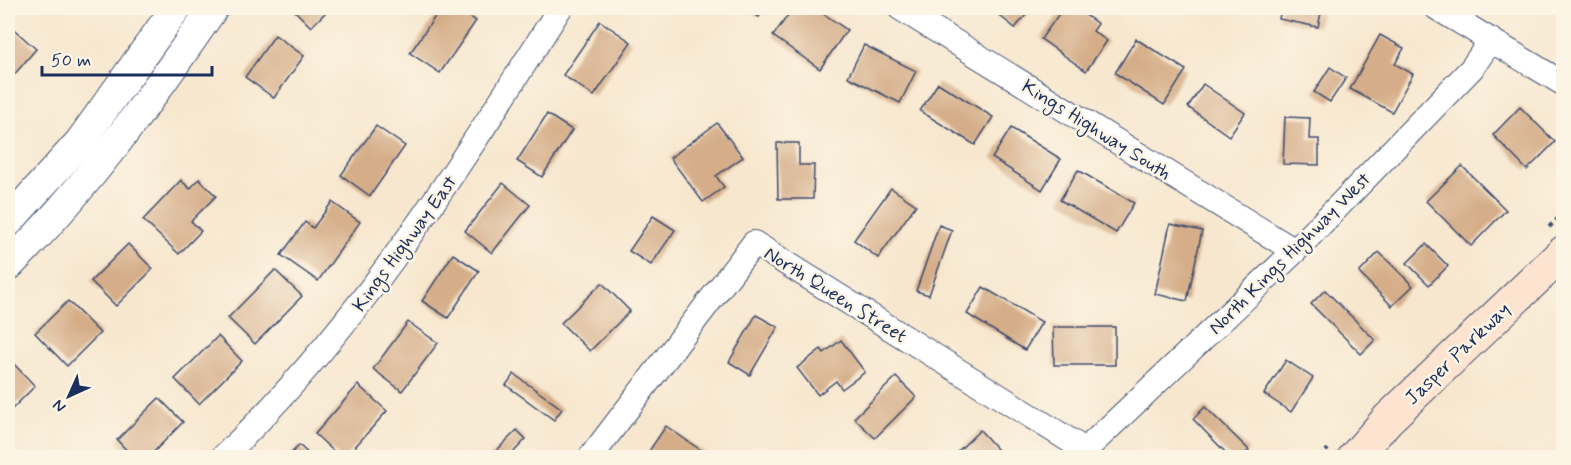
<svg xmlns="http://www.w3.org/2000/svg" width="1571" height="465" viewBox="0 0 1571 465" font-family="Mynerve,sans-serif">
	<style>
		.building { fill: #d5ae89 }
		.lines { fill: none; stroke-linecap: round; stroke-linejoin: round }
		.minor-casing { stroke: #3c4b6f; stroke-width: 26 }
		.tertiary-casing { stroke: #3c4b6f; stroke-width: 32 }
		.secondary-casing { stroke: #3c4b6f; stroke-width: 35 }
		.path { stroke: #3c4b6f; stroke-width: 4; stroke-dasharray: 4.5 4.5; stroke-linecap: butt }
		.minor { stroke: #fff; stroke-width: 24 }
		.tertiary { stroke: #fff; stroke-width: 30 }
		.secondary { stroke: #fde4d0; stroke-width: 33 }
		.labels { text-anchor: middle; stroke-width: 5; stroke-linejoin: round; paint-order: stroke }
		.street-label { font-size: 20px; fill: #1b2f5e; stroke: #fcf5e5 }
	</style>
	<rect width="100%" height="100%" fill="#fcf5e5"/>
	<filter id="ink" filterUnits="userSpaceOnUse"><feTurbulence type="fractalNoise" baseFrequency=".0167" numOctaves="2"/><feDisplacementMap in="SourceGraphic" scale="12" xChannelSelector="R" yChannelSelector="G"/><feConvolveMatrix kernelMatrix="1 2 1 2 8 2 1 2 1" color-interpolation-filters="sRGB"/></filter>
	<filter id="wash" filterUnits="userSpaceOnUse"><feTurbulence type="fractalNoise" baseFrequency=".008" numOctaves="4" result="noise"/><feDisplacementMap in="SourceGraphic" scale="24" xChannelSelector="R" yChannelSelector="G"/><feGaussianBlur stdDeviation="1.35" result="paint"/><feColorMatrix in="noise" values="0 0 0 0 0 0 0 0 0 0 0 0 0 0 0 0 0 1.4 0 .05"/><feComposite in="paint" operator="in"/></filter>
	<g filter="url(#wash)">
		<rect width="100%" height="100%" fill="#f7e7cf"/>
		<g id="blocks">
			<!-- building -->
			<g class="building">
				<path d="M292 8H330L311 27Z"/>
				<path d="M441 8H457L476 21 440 73 410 53Z"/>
				<path d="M743 8H765L759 17Z"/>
				<path d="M793 8H815L847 30 820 69 773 36Z"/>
				<path d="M990 8H1032L1015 28Z"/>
				<path d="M1063 8H1075L1098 24 1093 31 1107 41 1086 71 1041 39Z"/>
				<path d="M1281 8H1322L1318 27 1279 19Z"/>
				<path d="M600 21 631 42 594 96 563 75Z"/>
				<path d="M8 24 36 49 8 82Z"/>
				<path d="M275 35 304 56 274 98 245 77Z"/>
				<path d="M1380 35 1404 48 1395 64 1413 74 1392 112 1350 89Z"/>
				<path d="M1136 39 1186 70 1164 105 1115 73Z"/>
				<path d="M864 45 916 71 900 103 848 77Z"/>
				<path d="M1330 67 1346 78 1330 102 1314 92Z"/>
				<path d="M938 83 993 117 975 145 920 111Z"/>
				<path d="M1203 84 1245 113 1229 136 1188 107Z"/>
				<path d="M1520 107 1555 142 1527 170 1493 135Z"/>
				<path d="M547 114 572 130 542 177 517 161Z"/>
				<path d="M1285 117 1310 118 1309 139H1319V165L1283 164Z"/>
				<path d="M717 123 743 157 716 176 724 187 703 202 670 158Z"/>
				<path d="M376 126 405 146 370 196 341 175Z"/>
				<path d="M1011 128 1061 159 1042 190 992 158Z"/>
				<path d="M777 143H799V165H814L813 199H778Z"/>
				<path d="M1462 166 1506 210 1471 246 1426 201Z"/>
				<path d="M1078 170 1134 203 1116 233 1060 200Z"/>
				<path d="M199 179 216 196 191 221 201 231 179 254 143 220 181 180 190 189Z"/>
				<path d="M503 183 530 205 492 253 465 231Z"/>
				<path d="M891 188 916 205 878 258 854 240Z"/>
				<path d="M332 202 360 222 318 281 281 255 305 222 313 228Z"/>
				<path d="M653 216 675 230 651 265 629 251Z"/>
				<path d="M1170 224 1202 231 1187 301 1155 294Z"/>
				<path d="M939 225 952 230 929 295 916 291Z"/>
				<path d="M128 244 153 269 116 306 91 281Z"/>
				<path d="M1426 244 1448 266 1429 285 1407 263Z"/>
				<path d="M1379 252 1413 286 1392 306 1359 273Z"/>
				<path d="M453 254 479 271 448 318 422 301Z"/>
				<path d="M275 270 302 296 255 344 228 318Z"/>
				<path d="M602 283 630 311 590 351 561 323Z"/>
				<path d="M983 287 1042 322 1025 350 967 314Z"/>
				<path d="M1325 290 1375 340 1361 354 1311 304Z"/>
				<path d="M68 301 100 333 67 366 35 333Z"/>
				<path d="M756 315 778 327 750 375 729 362Z"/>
				<path d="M408 322 438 343 402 391 373 369Z"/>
				<path d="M1053 327H1115V365H1054Z"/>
				<path d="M218 336 242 361 199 404 175 379Z"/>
				<path d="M841 340 865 372 842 389 836 381 818 395 797 368 821 349 824 353Z"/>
				<path d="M8 358 35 386 8 413Z"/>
				<path d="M1286 360 1313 378 1291 412 1264 394Z"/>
				<path d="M514 374 562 409 554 420 506 385Z"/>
				<path d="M896 377 916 397 875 438 854 418Z"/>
				<path d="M358 385 387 411 345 458H341L315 434Z"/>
				<path d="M159 398 183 422 148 458H134L117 440Z"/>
				<path d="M1205 407 1249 450 1241 458H1231L1193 419Z"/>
				<path d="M666 426 712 458H659L649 451Z"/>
				<path d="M517 430 526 439 508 458H489Z"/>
				<path d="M980 430 1005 458H951Z"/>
				<path d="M299 445 313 458H287Z"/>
			</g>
		</g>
	</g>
	<g filter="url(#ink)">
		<use href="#blocks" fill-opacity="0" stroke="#3c4b6f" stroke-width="1.5"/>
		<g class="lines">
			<!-- minor casing -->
			<g class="minor-casing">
				<g id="minor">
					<path d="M900 8 1295 251"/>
					<path d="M1437 8 1564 84"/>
					<path d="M222 458C360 325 458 168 560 8"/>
					<path d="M590 458 754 243 1085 450"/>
					<path d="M1077 458 1295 251 1472 68 1491 40"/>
				</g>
			</g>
			<!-- tertiary casing -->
			<g class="tertiary-casing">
				<g id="tertiary">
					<path d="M8 222 80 142 176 8"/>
					<path d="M8 266C86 189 151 99 213 8"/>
				</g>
			</g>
			<!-- secondary casing -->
			<g class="secondary-casing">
				<path id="secondary" d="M1354 458 1388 419 1564 252"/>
			</g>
			<!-- path -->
			<g class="path">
				<path d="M1549 227 1564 213"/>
				<path d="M1320 458 1328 449"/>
			</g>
			<!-- minor -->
			<use href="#minor" class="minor"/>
			<!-- tertiary -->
			<use href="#tertiary" class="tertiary"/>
			<!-- secondary -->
			<use href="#secondary" class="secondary"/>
		</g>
	</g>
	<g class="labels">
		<!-- street labels -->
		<g class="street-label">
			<text transform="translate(1097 129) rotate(32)" y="7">Kings Highway South</text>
			<text transform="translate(404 243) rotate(-54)" y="7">Kings Highway East</text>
			<text transform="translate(1289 253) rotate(-45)" y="7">North Kings Highway West</text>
			<text transform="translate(836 294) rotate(32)" y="7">North Queen Street</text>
			<text transform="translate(1457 353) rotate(-44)" y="7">Jasper Parkway</text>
		</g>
	</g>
	<!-- margin -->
	<rect width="1571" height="465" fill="none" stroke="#fcf5e5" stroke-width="30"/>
	<!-- north arrow -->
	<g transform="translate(69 396) rotate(225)" stroke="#fcf5e5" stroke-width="4.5" paint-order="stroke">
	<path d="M0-4.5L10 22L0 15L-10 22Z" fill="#1b2f5e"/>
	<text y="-9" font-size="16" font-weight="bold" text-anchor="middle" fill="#1b2f5e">N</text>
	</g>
	<!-- scale -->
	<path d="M42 66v9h170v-9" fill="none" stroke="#1b2f5e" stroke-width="3"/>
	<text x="51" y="66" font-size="18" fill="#1b2f5e" stroke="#fcf5e5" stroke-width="4.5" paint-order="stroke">50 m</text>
</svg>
